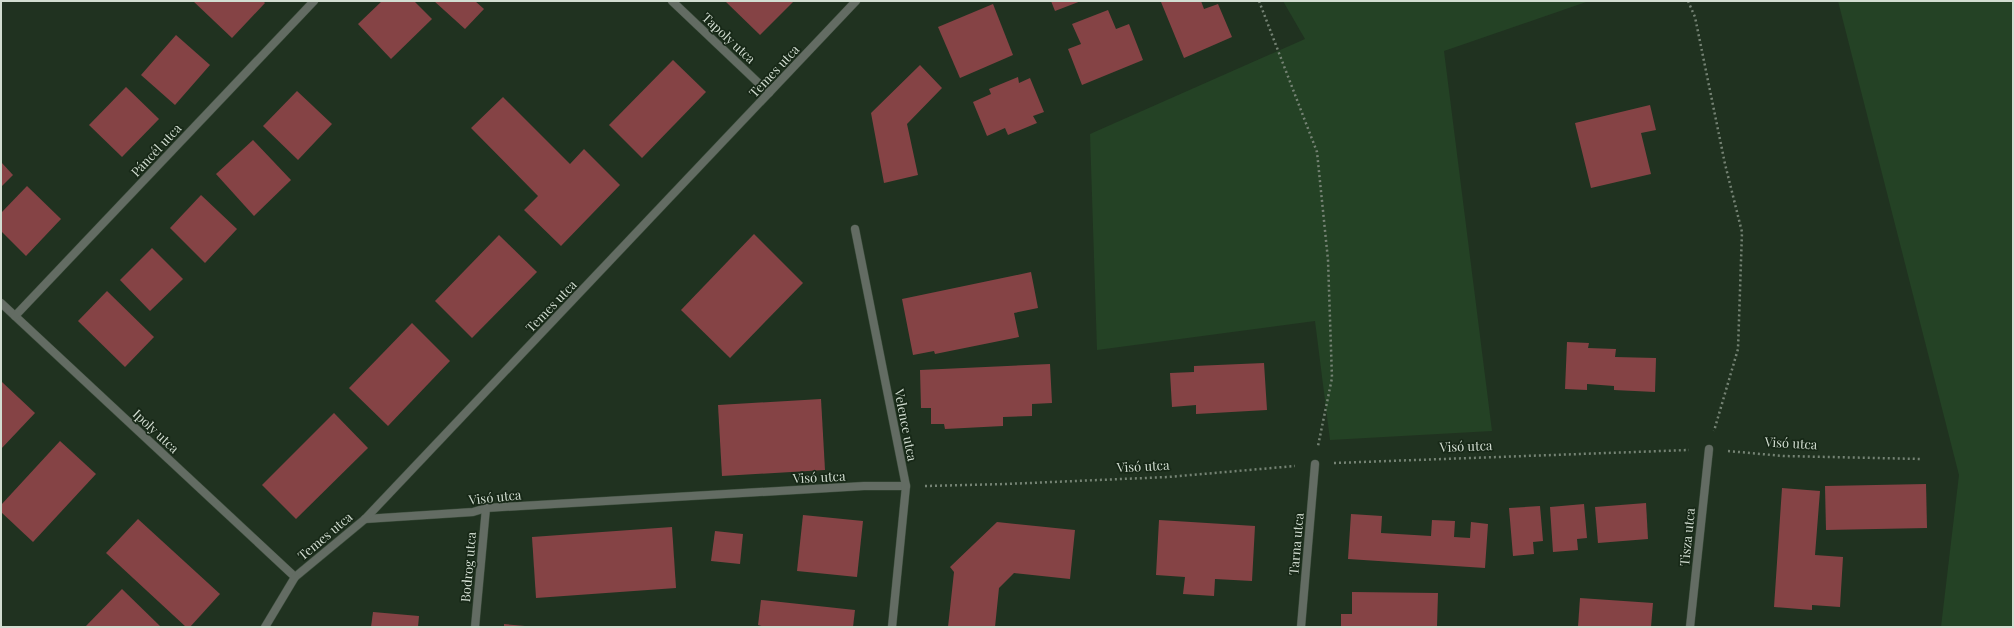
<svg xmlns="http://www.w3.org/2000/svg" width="2014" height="628" viewBox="0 0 2014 628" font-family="'Playfair Display',serif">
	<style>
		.green { fill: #244225 }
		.building { fill: #854345 }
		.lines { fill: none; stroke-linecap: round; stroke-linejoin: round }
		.service-casing { stroke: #3c4d3c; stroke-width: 9 }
		.minor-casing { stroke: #3c4d3c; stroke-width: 9 }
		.path { stroke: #758374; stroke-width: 2.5; stroke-dasharray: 2 3; stroke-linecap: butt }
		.service { stroke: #636c63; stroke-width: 8 }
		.minor { stroke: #636c63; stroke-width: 8 }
		.labels { text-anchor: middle; stroke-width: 3.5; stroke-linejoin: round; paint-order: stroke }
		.street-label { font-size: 13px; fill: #d2ddd1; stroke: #172817 }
	</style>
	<rect width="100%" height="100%" fill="#203220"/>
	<!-- green -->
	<g class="green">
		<path d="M1283 1H1589L1444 51 1492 431 1330 440 1315 321 1097 350 1090 134 1305 39Z"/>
		<path d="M1838 1H2013V627H1941L1959 475Z"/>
	</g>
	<!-- building -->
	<g class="building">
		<path d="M193 1H263L265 3 232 38Z"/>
		<path d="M382 1H414L432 19 391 59 358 24Z"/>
		<path d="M434 1H475L484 9 465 29Z"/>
		<path d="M725 1H794L760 35Z"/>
		<path d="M1051 1H1081L1055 11Z"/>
		<path d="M1164 1H1201L1204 9 1218 4 1232 37 1184 58 1161 2Z"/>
		<path d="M993 4 1013 55 960 78 938 27Z"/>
		<path d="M1108 10 1116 29 1129 24 1143 60 1082 85 1068 49 1081 44 1072 24Z"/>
		<path d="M176 35 210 65 175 105 141 75Z"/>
		<path d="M673 60 706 92 642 158 609 125Z"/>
		<path d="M920 65 942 88 907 124 918 175 884 183 871 113Z"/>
		<path d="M1018 77 1019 83 1030 78 1044 112 1033 116 1037 123 1008 135 1005 128 987 136 973 102 991 94 989 89Z"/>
		<path d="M126 87 159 119 122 157 89 125Z"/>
		<path d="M297 91 332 124 298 160 263 126Z"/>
		<path d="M503 97 570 164 584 149 620 185 561 246 524 210 538 196 471 128Z"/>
		<path d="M1650 105 1656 130 1641 133 1651 174 1591 188 1575 123Z"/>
		<path d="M253 140 291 180 254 216 216 174Z"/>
		<path d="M1 162 13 175 1 187Z"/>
		<path d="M27 186 61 219 26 256 1 231V213Z"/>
		<path d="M201 195 237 229 205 263 170 228Z"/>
		<path d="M754 234 803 283 730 358 681 310Z"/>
		<path d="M499 235 537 272 472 338 435 301Z"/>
		<path d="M152 248 183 279 150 311 120 280Z"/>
		<path d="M1031 272 1038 308 1014 313 1019 337 935 354 934 351 913 355 902 299Z"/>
		<path d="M107 291 154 337 125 367 78 321Z"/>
		<path d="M412 323 450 361 388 426 349 388Z"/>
		<path d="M1567 342 1589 343 1588 348 1616 349 1615 357 1656 358 1655 392 1614 390V386L1587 384V390L1565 389Z"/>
		<path d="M1264 363 1267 410 1196 414V405L1172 407 1170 373 1194 372V366Z"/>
		<path d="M1050 364 1052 403 1032 404V416L1003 417V426L945 429 944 424H931V408H921L920 370Z"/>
		<path d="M2 382 35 413 1 449V384Z"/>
		<path d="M821 399 825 470 722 476 718 405Z"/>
		<path d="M334 413 368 448 296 519 262 485Z"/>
		<path d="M60 441 96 474 33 542 1 512V505Z"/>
		<path d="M1926 484 1927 528 1826 530 1825 486Z"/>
		<path d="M1782 488 1820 491 1815 555 1843 557 1840 607 1812 605V610L1774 607Z"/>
		<path d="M1646 503 1648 539 1598 543 1595 507Z"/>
		<path d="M1584 504 1587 538 1577 539 1578 550 1553 552 1550 507Z"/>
		<path d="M1540 506 1543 541 1533 542 1534 554 1513 556 1509 508Z"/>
		<path d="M1351 514 1382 516 1381 533 1431 536 1432 520 1455 521 1454 537 1470 538 1471 522 1488 524 1485 568 1348 559Z"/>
		<path d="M803 515 863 521 857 577 797 571Z"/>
		<path d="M138 519 220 594 190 627H186L106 553Z"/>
		<path d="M1159 520 1255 526 1252 581 1215 579 1214 596 1183 594 1185 577 1156 575Z"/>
		<path d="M997 522 1075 530 1070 579 1014 573 999 588 995 627H948L954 572 950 567Z"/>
		<path d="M672 527 676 588 536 598 532 537Z"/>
		<path d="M715 531 743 534 740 564 711 561Z"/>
		<path d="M122 589 161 627H85Z"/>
		<path d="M1352 592 1438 593 1437 627H1341V614H1352Z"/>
		<path d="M1580 598 1653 603 1651 627H1578Z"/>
		<path d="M761 600 855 610 853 627H765L758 625Z"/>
		<path d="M373 612 419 616 418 627H371Z"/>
		<path d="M504 624 525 626V627H504Z"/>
	</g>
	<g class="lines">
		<!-- service casing -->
		<g class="service-casing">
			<path id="service" d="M365 519 473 512 486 508 864 486H906"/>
		</g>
		<!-- minor casing -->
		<g class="minor-casing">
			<g id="minor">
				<path d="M672 1 769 93"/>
				<path d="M855 229 906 486 892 627"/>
				<path d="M1 303 295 577"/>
				<path d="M15 316 314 1"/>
				<path d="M265 627 295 577 365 519 856 1"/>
				<path d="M475 627 486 508"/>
				<path d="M1301 627 1315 464"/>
				<path d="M1690 627 1709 449"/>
			</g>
		</g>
		<!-- path -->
		<g class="path">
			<path d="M1259 1 1317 152 1328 260 1332 378 1318 446"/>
			<path d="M1688 1 1695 17 1725 164 1742 232 1738 349 1714 431"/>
			<path d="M1728 451 1783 456 1922 459"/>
			<path d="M1334 463 1689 450"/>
			<path d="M925 486 1006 484 1168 477 1295 466"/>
		</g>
		<!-- service -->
		<use href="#service" class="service"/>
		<!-- minor -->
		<use href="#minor" class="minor"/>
	</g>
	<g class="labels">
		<!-- street labels -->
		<g class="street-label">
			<text transform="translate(729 38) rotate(43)" y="5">Tapoly utca</text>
			<text transform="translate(774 71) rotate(-47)" y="5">Temes utca</text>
			<text transform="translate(156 150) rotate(-47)" y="5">Páncél utca</text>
			<text transform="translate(551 306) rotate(-46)" y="5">Temes utca</text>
			<text transform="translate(906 425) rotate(79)" y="5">Velence utca</text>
			<text transform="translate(156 431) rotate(43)" y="5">Ipoly utca</text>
			<text transform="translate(1791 443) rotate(3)" y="5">Visó utca</text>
			<text transform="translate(1466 446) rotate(-2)" y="5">Visó utca</text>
			<text transform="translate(1143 466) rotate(-3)" y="5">Visó utca</text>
			<text transform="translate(819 477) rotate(-3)" y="5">Visó utca</text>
			<text transform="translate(495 497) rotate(-6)" y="5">Visó utca</text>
			<text transform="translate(325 536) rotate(-40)" y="5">Temes utca</text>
			<text transform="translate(1687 537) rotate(-84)" y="5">Tisza utca</text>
			<text transform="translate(1296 544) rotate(-85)" y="5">Tarna utca</text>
			<text transform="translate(468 567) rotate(-85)" y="5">Bodrog utca</text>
		</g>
	</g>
	<!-- border -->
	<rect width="2014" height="628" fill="none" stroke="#d2ddd1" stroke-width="4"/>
</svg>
